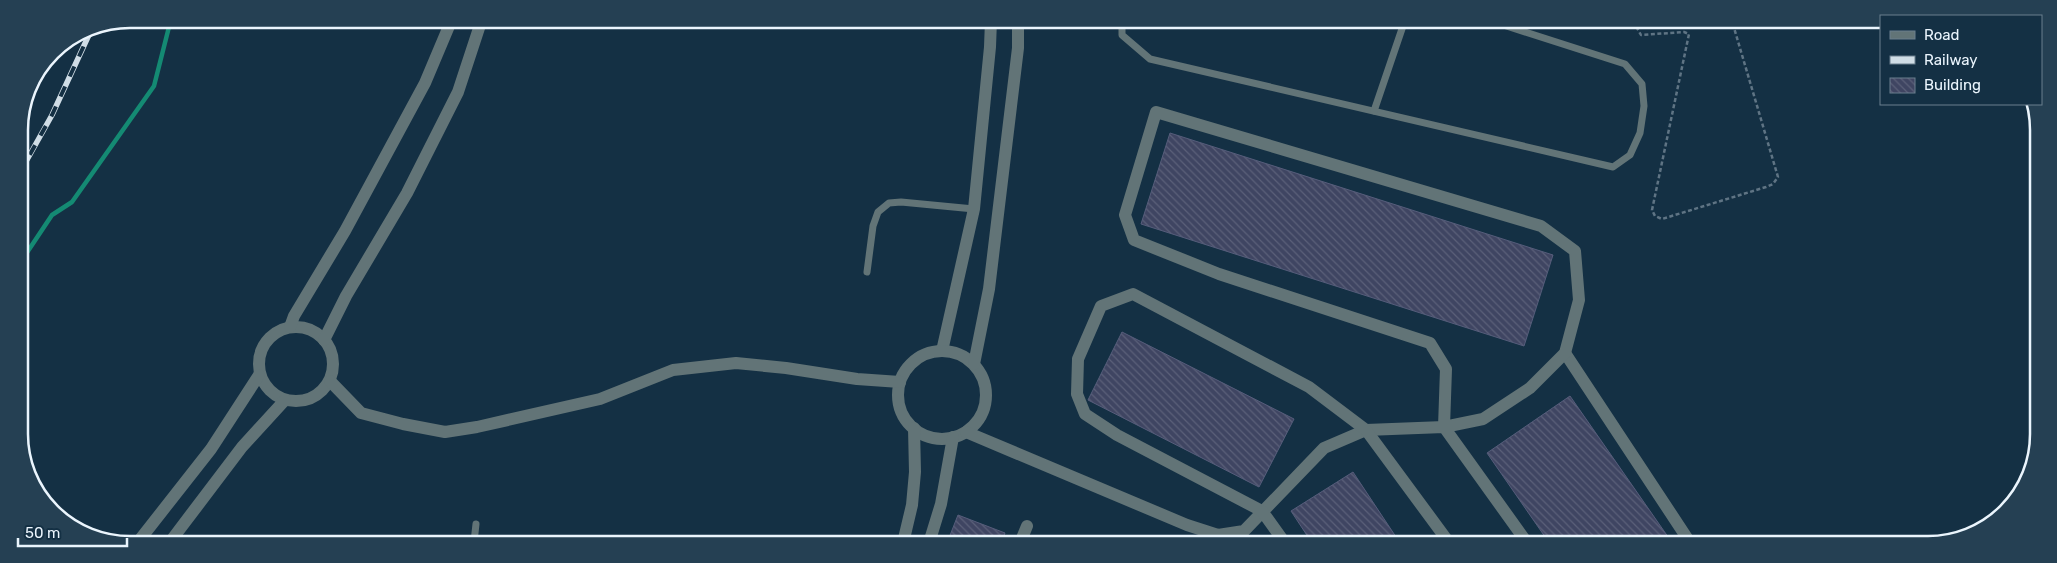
<svg xmlns="http://www.w3.org/2000/svg" width="2057" height="563" viewBox="0 0 2057 563" font-family="Rubik,sans-serif">
	<style>
		.lines { fill: none; stroke-linecap: round; stroke-linejoin: round }
		.stream { stroke: #148a73; stroke-width: 4.5 }
		.building { fill: url(#building-back-hatch); stroke: #565d7b }
		.path { stroke: #5f7484; stroke-width: 2.5; stroke-dasharray: 4 2.5; stroke-linecap: butt }
		.service { stroke: #627477; stroke-width: 7 }
		.minor { stroke: #627477; stroke-width: 12 }
		.tertiary { stroke: #627477; stroke-width: 12 }
		.rail-casing { stroke: #d0dde6; stroke-width: 5.5 }
		.rail { stroke: #143044; stroke-width: 4; stroke-dasharray: 11; stroke-linecap: butt }
		.rim { fill: none; stroke: #ebf5fd; stroke-width: 2.5 }
	</style>
	<defs>
		<pattern id="building-back-hatch" width="6" height="6" patternUnits="userSpaceOnUse" patternTransform="scale(1.25)"><rect width="6" height="6" fill="#3f4562"/><path d="M-1 5l2 2M0 0l6 6M5-1l2 2" fill="none" stroke="#5b6079"/></pattern>
	</defs>
	<rect width="100%" height="100%" fill="#143044"/>
	<g class="lines">
		<!-- stream -->
		<path class="stream" d="M20 263 52 215 72 202 154 86 171 19"/>
	</g>
	<!-- building -->
	<g class="building">
		<path d="M1170 133 1553 255 1524 346 1141 224Z"/>
		<path d="M1122 332 1294 419 1259 487 1088 400Z"/>
		<path d="M1570 396 1673 544H1550L1487 453Z"/>
		<path d="M1353 472 1400 543H1312L1291 511Z"/>
		<path d="M958 515 1005 533 1001 543H947Z"/>
	</g>
	<g class="lines">
		<!-- path -->
		<path class="path" d="M1633 21 1641 35 1684 32 1689 34 1652 210 1655 216 1662 219 1766 187 1773 184 1778 177 1732 21"/>
		<!-- service -->
		<g class="service">
			<path d="M1122 20V35L1150 59 1613 167 1630 155 1640 133 1644 106 1642 84 1625 64 1488 20"/>
			<path d="M1374 111 1405 20"/>
			<path d="M867 272 873 226 878 212 889 203 901 202 974 209"/>
			<path d="M474 542 476 524"/>
		</g>
		<!-- minor -->
		<g class="minor">
			<circle cx="296" cy="364" r="37"/>
			<path d="M290 327 294 316 345 231 425 83 452 19"/>
			<path d="M324 340 346 296 407 193 458 92 482 19"/>
			<path d="M942 351 974 209 990 47 991 20"/>
			<circle cx="942" cy="395" r="44"/>
			<path d="M1565 353 1691 544"/>
			<path d="M974 364 989 289 1018 48V20"/>
			<path d="M330 381 361 413 403 424 445 432 477 427 600 399 673 370 736 363 786 368 857 379 900 382"/>
			<path d="M966 432 1187 525 1218 535 1244 531 1324 448 1366 430 1444 427 1483 419 1530 388 1565 353 1579 300 1575 251 1541 226 1156 112 1125 215 1134 240 1219 274 1430 343 1446 369 1444 427 1528 544"/>
			<path d="M138 542 211 449 259 375"/>
			<path d="M170 542 242 447 285 400"/>
			<path d="M1020 543 1027 526"/>
			<path d="M1285 543 1262 511 1117 435 1085 414 1077 394 1078 359 1101 306 1133 294 1309 387 1366 430 1450 544"/>
		</g>
		<!-- tertiary -->
		<g class="tertiary">
			<path d="M903 543 912 505 915 472 914 428"/>
			<path d="M929 543 941 504 953 437"/>
		</g>
		<!-- rail casing -->
		<g class="rail-casing">
			<path id="rail" d="M19 174 52 115 93 26"/>
		</g>
		<!-- rail -->
		<use href="#rail" class="rail"/>
	</g>
	<!-- crop -->
	<path d="M0 0H2057V563H0ZM130 28H1928A102 102 0 0 1 2030 130V434A102 102 0 0 1 1928 536H130A102 102 0 0 1 28 434V130A102 102 0 0 1 130 28Z" fill="#254053" fill-rule="evenodd"/>
	<path class="rim" d="M130 28H1928A102 102 0 0 1 2030 130V434A102 102 0 0 1 1928 536H130A102 102 0 0 1 28 434V130A102 102 0 0 1 130 28Z"/>
	<!-- legend -->
	<rect x="1880" y="15" width="162" height="90" fill="#143044" stroke="#6a7f8e"/>
	<rect x="1890" y="31" width="25" height="8" fill="#627477" stroke="#6a7f8e"/>
	<text x="1924" y="40" font-size="15" fill="#ebf5fd">Road</text>
	<rect x="1890" y="56" width="25" height="8" fill="#d0dde6" stroke="#6a7f8e"/>
	<text x="1924" y="65" font-size="15" fill="#ebf5fd">Railway</text>
	<rect x="1890" y="78" width="25" height="15" fill="url(#building-back-hatch)" stroke="#6a7f8e"/>
	<text x="1924" y="90" font-size="15" fill="#ebf5fd">Building</text>
	<!-- scale -->
	<path d="M18 538v8h109v-8" fill="none" stroke="#ebf5fd" stroke-width="2.5"/>
	<text x="25" y="538" font-size="15" fill="#ebf5fd" stroke="#143044" stroke-width="4" paint-order="stroke">50 m</text>
</svg>
